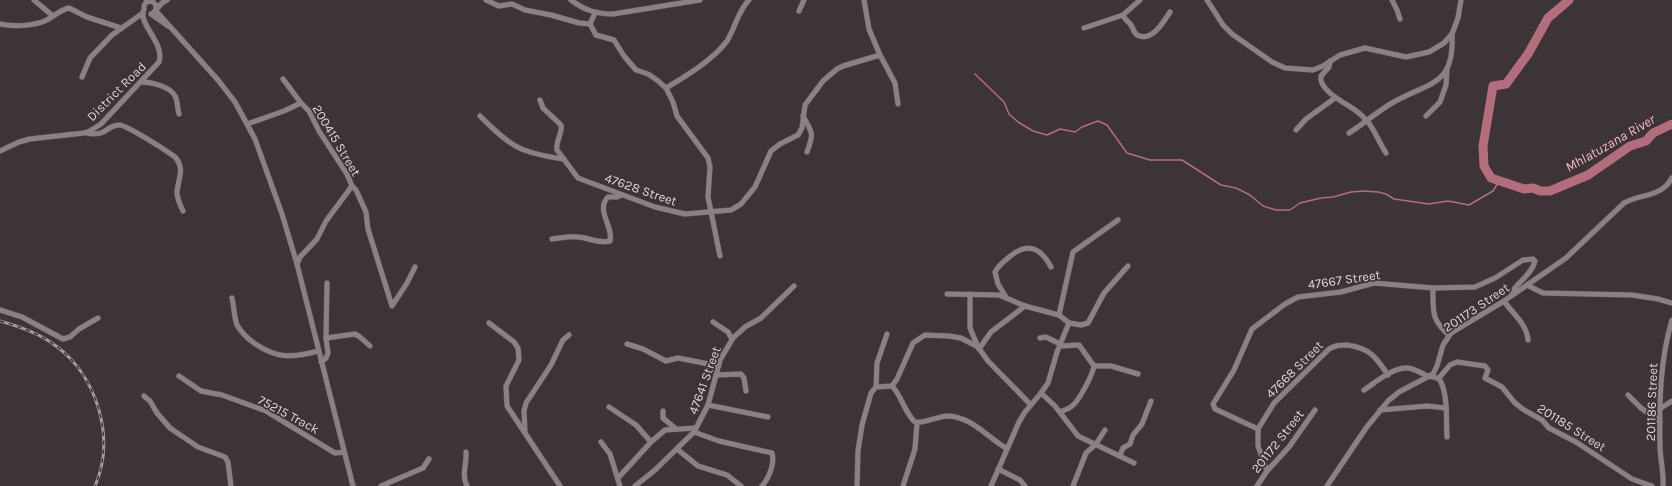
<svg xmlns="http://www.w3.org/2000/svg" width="1672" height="486" viewBox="0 0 1672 486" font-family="Karla,sans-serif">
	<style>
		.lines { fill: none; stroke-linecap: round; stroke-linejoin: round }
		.stream { stroke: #b36d7d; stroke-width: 1.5 }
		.river { stroke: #b36d7d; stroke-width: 9 }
		.minor-casing { stroke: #565051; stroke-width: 6 }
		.minor { stroke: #8a8183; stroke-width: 5 }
		.rail-casing { stroke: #a39d9f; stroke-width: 3 }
		.rail { stroke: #3c3436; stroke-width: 1.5; stroke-dasharray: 4.5; stroke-linecap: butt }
		.labels { text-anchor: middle; stroke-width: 3.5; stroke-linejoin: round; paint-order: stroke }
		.street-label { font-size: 13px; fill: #dad5d6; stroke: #3c3436 }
		.water-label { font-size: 14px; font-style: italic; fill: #f6b8c5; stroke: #3c3436 }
	</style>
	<rect width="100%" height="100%" fill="#3c3436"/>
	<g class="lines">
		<!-- stream -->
		<path class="stream" d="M975 74 1004 102 1009 114 1018 122 1033 131 1047 135 1060 129 1075 132 1082 127 1098 121 1107 125 1127 153 1150 160H1182L1221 185 1236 188 1250 195 1263 206 1276 210H1290L1300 203 1321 198 1333 197 1351 192 1364 191 1378 192 1386 194 1394 199 1429 204 1448 201 1469 205 1493 191 1500 180"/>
		<!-- river -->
		<path class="river" d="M1569 0 1548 18 1528 54 1506 84 1493 86 1483 146 1484 166 1491 178 1524 189 1533 188 1540 191H1550L1588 175 1630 146 1646 141 1653 133 1672 124"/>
		<!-- minor casing -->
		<g class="minor-casing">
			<g id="minor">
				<path d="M34 0 53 16"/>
				<path d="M486 0 499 6 512 4 525 10 551 15 579 23 590 24"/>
				<path d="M571 0C584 10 596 14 613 14L700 0"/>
				<path d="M864 0 869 29 880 55 895 83 898 104"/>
				<path d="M1207 0 1223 25 1232 34 1272 62 1285 68 1313 70 1323 66 1340 55 1365 48 1406 57 1429 52 1444 43 1452 34 1458 18 1461 0"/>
				<path d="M1392 0 1397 10 1400 19"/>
				<path d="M144 6 146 2 152 1 156 5V9"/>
				<path d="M156 11 218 80 235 102 255 139 282 214 297 264 353 486"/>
				<path d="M799 11 804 0"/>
				<path d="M154 12 162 3 167 0"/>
				<path d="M151 14 168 26"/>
				<path d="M1123 15C1125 20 1128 21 1131 25 1133 28 1134 33 1137 35 1152 43 1164 21 1170 12"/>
				<path d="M0 24C14 27 34 26 47 20 54 16 60 10 69 8L87 17 121 28"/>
				<path d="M590 24 596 35 614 40 624 56 636 70 648 74 657 80 666 88 673 102 677 116 708 158 710 167 708 197 720 256"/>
				<path d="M590 24 595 13"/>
				<path d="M1084 28 1123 15 1140 0"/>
				<path d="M1330 61 1329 67 1321 76C1318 90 1345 103 1355 110 1374 124 1374 134 1386 153"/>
				<path d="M82 77 90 58 112 35 143 13"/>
				<path d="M283 79 301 103 309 111 319 131 347 174 352 186 326 221 317 239 300 257 297 264"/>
				<path d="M141 82C150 82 170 86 175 96 178 101 177 108 179 114"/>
				<path d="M666 88C686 76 713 60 727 41 735 28 738 11 749 0"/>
				<path d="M540 100 543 108 561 125C563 134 555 141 557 150L578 178 655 207 685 214 731 210 741 204 755 187 771 151 780 144 798 135 802 128 805 105 823 81 837 69 843 66 880 55"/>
				<path d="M480 116C511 147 520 153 564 159"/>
				<path d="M803 116C813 134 814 133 807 152"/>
				<path d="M1426 116 1440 102 1446 85 1447 70"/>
				<path d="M247 124 284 111 301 103"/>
				<path d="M1296 130 1306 119 1335 98"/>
				<path d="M87 133C108 137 106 125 119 125 125 124 169 152 176 158 185 170 178 179 177 192 177 199 180 205 183 211"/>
				<path d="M1349 133C1363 124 1377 112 1392 103 1428 82 1455 87 1452 34"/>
				<path d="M0 151 19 142 30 139 84 133 90 131 101 124 159 62C165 42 137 24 144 9"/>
				<path d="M352 186 356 190 366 212 368 229 392 306 407 283 415 267"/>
				<path d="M552 239C561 238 569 236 578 237 590 238 598 244 610 241 614 227 595 210 608 197H617L622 195"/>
				<path d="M1527 285 1543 293 1632 295 1658 299 1672 303"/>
				<path d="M1433 288C1433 310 1431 320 1449 335"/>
				<path d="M947 294 999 295 1025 306 1059 315"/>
				<path d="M970 294V328L978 347"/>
				<path d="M1006 297 998 284 995 272C998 266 1003 262 1008 258 1026 242 1040 246 1051 267"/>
				<path d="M232 298C234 306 234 317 237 325 241 332 247 338 254 343 277 359 292 358 318 351"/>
				<path d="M1504 301C1512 313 1527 324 1528 340"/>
				<path d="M0 310 22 317 63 339 70 337 79 329 98 318"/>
				<path d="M713 322 728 332 732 339"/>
				<path d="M489 323 514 342 518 348 519 360 506 386 507 406 560 486"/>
				<path d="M1069 323 1081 325 1088 323 1104 293 1128 266"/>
				<path d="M326 338 355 334 360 337 370 346"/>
				<path d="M1040 338 1046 337 1060 344"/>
				<path d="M627 344 643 349 666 361 678 358 719 366"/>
				<path d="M1060 346 1079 345 1094 366C1093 374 1079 401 1072 406 1069 409 1064 410 1060 412"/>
				<path d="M979 349 991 332 1025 306"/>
				<path d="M321 362 326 358 328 353 326 338 327 283"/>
				<path d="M1094 366H1111L1138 374"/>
				<path d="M716 375 741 374 744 378 746 391"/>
				<path d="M179 376 201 391 222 395 266 411 335 453 344 452"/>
				<path d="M1439 378 1450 365 1457 362 1485 366 1488 370 1485 378 1502 387 1515 403 1524 410 1542 420 1549 428 1576 442 1632 479 1652 486"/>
				<path d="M892 386 897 379 913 343 925 335 949 336 961 338 978 347 988 361 1031 405"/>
				<path d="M892 386C902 396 904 412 915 422 925 424 937 416 948 416 972 417 987 437 1006 448"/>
				<path d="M876 387 892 386"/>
				<path d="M1364 390C1376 382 1393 367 1408 368 1415 369 1421 373 1428 376 1433 378 1439 376 1441 382 1448 398 1446 419 1447 437"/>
				<path d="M1041 393 1055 406 1078 436 1134 463"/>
				<path d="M1628 395 1641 408 1660 422"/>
				<path d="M144 396 150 401 157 413 170 428 198 447 225 457 228 462 231 486"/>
				<path d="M708 405 768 417"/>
				<path d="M609 407 636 425 651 442"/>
				<path d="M1661 408 1672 401"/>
				<path d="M1380 410 1427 406 1446 408"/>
				<path d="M663 411V418L676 429"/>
				<path d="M1258 429 1215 409 1213 404 1234 370 1252 329 1285 304 1298 297 1341 292 1374 283 1433 288 1475 287 1495 278 1523 260 1533 259 1535 261C1532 274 1519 281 1512 292L1515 293"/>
				<path d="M525 432 524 411 526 403 551 365 563 340 569 335"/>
				<path d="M694 432 719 441 772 453C775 464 769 478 762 486"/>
				<path d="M601 442 610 454 620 486"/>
				<path d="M677 449 698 466 727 475 741 486"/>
				<path d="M466 452C467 464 461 475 467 486"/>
				<path d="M1120 455 1123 448 1130 444 1133 435 1142 424 1151 401"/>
				<path d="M998 469 1020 480 1025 486"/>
				<path d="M1267 471 1258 446V429L1274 403 1329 349C1336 345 1340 345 1347 345 1370 348 1376 357 1388 375"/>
				<path d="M618 478 651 442 665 430 696 428"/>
				<path d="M381 486 423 468 429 459"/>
				<path d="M635 486 655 470 694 432 708 405 720 360 733 338 745 327 761 318 794 286"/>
				<path d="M857 486 858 451 862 425 871 393 876 387 877 363 887 334"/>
				<path d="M903 486 915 449 917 423"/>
				<path d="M991 486 1019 422 1025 412 1041 393 1048 383 1057 352 1069 323 1059 315 1073 252 1118 220"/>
				<path d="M1073 486 1086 453 1096 444 1105 430"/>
				<path d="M1257 486 1267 471 1289 447 1315 410"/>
				<path d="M1327 486 1366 428 1388 401 1399 392 1433 374 1437 366 1443 345 1451 333 1504 301 1566 258 1624 203C1637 195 1654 197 1666 186 1668 184 1670 181 1672 178"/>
				<path d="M1663 486C1664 472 1660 459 1660 446 1659 404 1660 360 1672 320"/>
			</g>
		</g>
		<!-- minor -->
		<use href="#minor" class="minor"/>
		<!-- rail casing -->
		<g class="rail-casing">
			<path id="rail" d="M0 321C20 327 39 333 56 346 97 376 116 438 95 486"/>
		</g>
		<!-- rail -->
		<use href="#rail" class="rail"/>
	</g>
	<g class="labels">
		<!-- street labels -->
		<g class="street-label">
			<text transform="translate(116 91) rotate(-45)" y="5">District Road</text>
			<text transform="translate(337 140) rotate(59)" y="5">200415 Street</text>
			<text transform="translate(641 189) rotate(19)" y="5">47628 Street</text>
			<text transform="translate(1344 279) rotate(-8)" y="5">47667 Street</text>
			<text transform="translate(1476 307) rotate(-34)" y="5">201173 Street</text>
			<text transform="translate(1294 369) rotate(-45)" y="5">47668 Street</text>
			<text transform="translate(704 380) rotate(-70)" y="5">47641 Street</text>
			<text transform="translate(1651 402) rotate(-88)" y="5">201186 Street</text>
			<text transform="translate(289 414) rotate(28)" y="5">75215 Track</text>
			<text transform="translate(1572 427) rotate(32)" y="5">201185 Street</text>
			<text transform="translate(1277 441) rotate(-52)" y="5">201172 Street</text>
		</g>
		<!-- water labels -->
		<g class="water-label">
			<text transform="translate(1610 143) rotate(-30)" y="5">Mhlatuzana River</text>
		</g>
	</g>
</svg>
